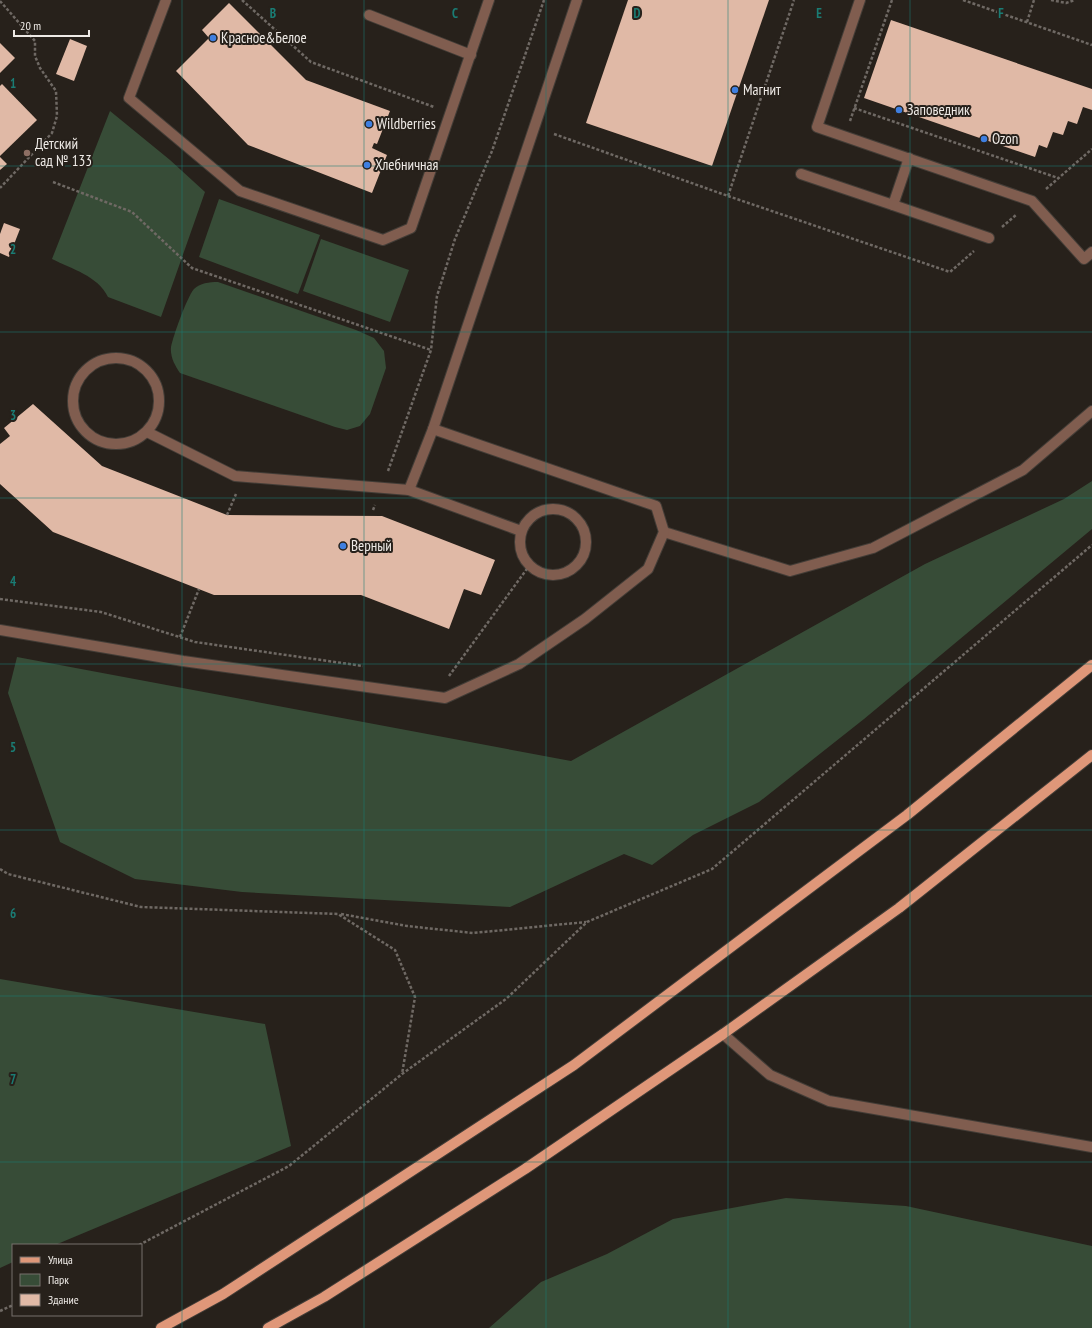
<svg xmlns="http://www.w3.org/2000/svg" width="1092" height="1328" viewBox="0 0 1092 1328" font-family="'PT Sans Narrow',sans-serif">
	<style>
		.green { fill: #374c37 }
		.building { fill: #e0b9a6 }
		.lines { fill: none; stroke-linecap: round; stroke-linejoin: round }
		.minor-casing { stroke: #433d37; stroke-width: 12 }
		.major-casing { stroke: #433d37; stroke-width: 12 }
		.path { stroke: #6f6964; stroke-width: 2.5; stroke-dasharray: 3 2; stroke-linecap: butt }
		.minor { stroke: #805d4f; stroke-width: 10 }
		.major { stroke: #df9779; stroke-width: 10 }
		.grid { fill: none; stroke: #1a7c74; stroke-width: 1; stroke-opacity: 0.55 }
		.shop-dot { fill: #3f7fe0; stroke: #27211b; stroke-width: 1.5 }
		.education-dot { fill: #8d6e63; stroke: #27211b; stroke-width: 1.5 }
		.labels { text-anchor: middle; stroke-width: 4; stroke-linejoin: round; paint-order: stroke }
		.poi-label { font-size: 15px; fill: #eeeae6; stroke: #27211b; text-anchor: start }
		.grid-label { font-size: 13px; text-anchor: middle; font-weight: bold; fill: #1a7c74; stroke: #27211b; stroke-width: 4; stroke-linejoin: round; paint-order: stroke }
	</style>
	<rect width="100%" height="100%" fill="#27211b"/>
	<!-- green -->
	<g class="green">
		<path d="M110 111 170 160 205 192 161 317 108 297C98 276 72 269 52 259Z"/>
		<path d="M219 199 320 235 298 294 199 257Z"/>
		<path d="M321 239 409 270 390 322 303 291Z"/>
		<path d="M218 282 356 330 374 338 384 351 386 368 370 414 360 426 347 430 335 427 180 373C175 366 170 357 171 347 173 336 187 297 194 289 200 283 209 282 218 282Z"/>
		<path d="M1092 481V529L864 719 759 802 693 835 652 865 624 854 510 907 242 892 135 879 60 842 8 693 17 657 571 761 925 564 1064 499Z"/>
		<path d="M0 979 265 1024 291 1146 55 1245H13V1262L0 1268Z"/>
		<path d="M786 1198 906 1206 1092 1246V1328H489L541 1282 607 1254 673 1219Z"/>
	</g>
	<!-- building -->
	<g class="building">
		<path d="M628 0H769L712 166 586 123Z"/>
		<path d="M229 3 306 80 390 111 377 144 374 143 372 148 387 155 372 193 248 145 176 71 209 38 202 30Z"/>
		<path d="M891 20 1092 89V110L1083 107 1077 124 1068 121 1063 135 1053 132 1047 148 1039 145 1035 157 864 98Z"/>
		<path d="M70 39 87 46 74 81 56 74Z"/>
		<path d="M0 43 15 58 0 73Z"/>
		<path d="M2 84 37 120 0 156V86Z"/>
		<path d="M0 157 7 164 0 170Z"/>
		<path d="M4 223 20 229 9 257 0 253V234Z"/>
		<path d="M33 404 102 466 227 515 382 516 495 560 481 595 464 589 449 629 361 595H214L53 532 0 484V444L10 436 4 428Z"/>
	</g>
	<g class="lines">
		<!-- minor casing -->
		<g class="minor-casing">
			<g id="minor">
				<path d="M166 0 129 98 240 191 383 240 411 228 489 0"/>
				<path d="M860 0 817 127 1032 201 1084 259 1092 252"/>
				<path d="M369 15 471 55"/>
				<path d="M801 174 893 205 909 158"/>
				<path d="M893 205 989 238"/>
				<circle cx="116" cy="401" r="43"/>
				<path d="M147 432 235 476 409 490 433 429 577 0"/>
				<path d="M409 490 521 531"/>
				<circle cx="553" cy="542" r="33"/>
				<path d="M664 532 790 571 873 548 1023 470 1092 411"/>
				<path d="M0 630 183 661 445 698 519 664 585 619 648 569 664 532 656 506 433 429"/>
				<path d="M723 1034 770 1075 829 1101 1092 1147"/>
			</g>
		</g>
		<!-- major casing -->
		<g class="major-casing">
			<g id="major">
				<path d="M161 1328 223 1294 574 1065 907 815 1092 665"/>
				<path d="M268 1328 324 1297 525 1169 723 1034 899 908 1092 755"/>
			</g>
		</g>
		<!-- path -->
		<g class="path">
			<path d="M242 0 311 62 434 107"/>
			<path d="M963 0 1092 45"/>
			<path d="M1051 0 1066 3 1075 0"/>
			<path d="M0 1 35 41V56L40 68 56 91 57 116 52 133 0 188"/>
			<path d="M1027 22 1034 0"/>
			<path d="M854 108 1058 178"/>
			<path d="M850 121 892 0"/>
			<path d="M554 134 728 196 794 0"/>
			<path d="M53 182 132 212 192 268 431 350"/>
			<path d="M1046 189 1092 149"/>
			<path d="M728 196 950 272 974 251"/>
			<path d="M1002 227 1016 215"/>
			<path d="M388 471 431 350 437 296 455 239 492 151 544 0"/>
			<path d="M373 510 375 505"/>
			<path d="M227 515 236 494"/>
			<path d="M0 599 101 612 195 642 363 666"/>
			<path d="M180 637 199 589"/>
			<path d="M449 676 529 566"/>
			<path d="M0 869 8 874 141 907 338 914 395 950 415 997 402 1074"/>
			<path d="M341 914 407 926 473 933 586 922"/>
			<path d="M139 1245 289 1166 402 1074 506 999 587 922 712 869 1092 545"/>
			<path d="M0 1311 13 1305"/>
		</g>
		<!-- minor -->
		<use href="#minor" class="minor"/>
		<!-- major -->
		<use href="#major" class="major"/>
	</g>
	<!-- grid -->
	<path class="grid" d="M182 0V1328M364 0V1328M546 0V1328M728 0V1328M910 0V1328M0 166H1092M0 332H1092M0 498H1092M0 664H1092M0 830H1092M0 996H1092M0 1162H1092"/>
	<!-- markers -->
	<g class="shop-dot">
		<circle cx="213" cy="38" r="4"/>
		<circle cx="735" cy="90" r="4"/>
		<circle cx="899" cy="110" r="4"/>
		<circle cx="369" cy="124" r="4"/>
		<circle cx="984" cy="139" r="4"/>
		<circle cx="367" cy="165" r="4"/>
		<circle cx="343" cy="546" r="4"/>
	</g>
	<circle class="education-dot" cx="27" cy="153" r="4"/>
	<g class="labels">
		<!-- poi labels -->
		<g class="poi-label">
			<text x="221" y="43">Красное&amp;Белое</text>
			<text x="743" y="95">Магнит</text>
			<text x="907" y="115">Заповедник</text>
			<text x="377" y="129">Wildberries</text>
			<text x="992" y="144">Ozon</text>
			<text x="35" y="149">Детский<tspan x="35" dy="17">сад № 133</tspan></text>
			<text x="375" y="170">Хлебничная</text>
			<text x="351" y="551">Верный</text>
		</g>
	</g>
	<g class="grid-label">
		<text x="273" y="18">B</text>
		<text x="455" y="18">C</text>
		<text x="637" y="18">D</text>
		<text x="819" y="18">E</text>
		<text x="1001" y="18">F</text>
		<text x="13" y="88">1</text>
		<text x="13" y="254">2</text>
		<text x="13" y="420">3</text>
		<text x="13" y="586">4</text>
		<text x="13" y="752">5</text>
		<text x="13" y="918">6</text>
		<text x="13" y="1084">7</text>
	</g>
	<!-- legend -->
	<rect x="12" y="1244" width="130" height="72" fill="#27211b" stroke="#77716c"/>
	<rect x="20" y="1257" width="20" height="6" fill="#df9779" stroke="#77716c"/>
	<text x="48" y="1264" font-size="12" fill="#eeeae6">Улица</text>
	<rect x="20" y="1274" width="20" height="12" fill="#374c37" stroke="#77716c"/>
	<text x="48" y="1284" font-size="12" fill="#eeeae6">Парк</text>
	<rect x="20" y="1294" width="20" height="12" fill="#e0b9a6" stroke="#77716c"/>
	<text x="48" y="1304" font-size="12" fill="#eeeae6">Здание</text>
	<!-- scale -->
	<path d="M14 30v6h75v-6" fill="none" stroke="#eeeae6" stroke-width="2"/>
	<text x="20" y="30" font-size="12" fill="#eeeae6" stroke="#27211b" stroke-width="3" paint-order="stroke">20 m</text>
</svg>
